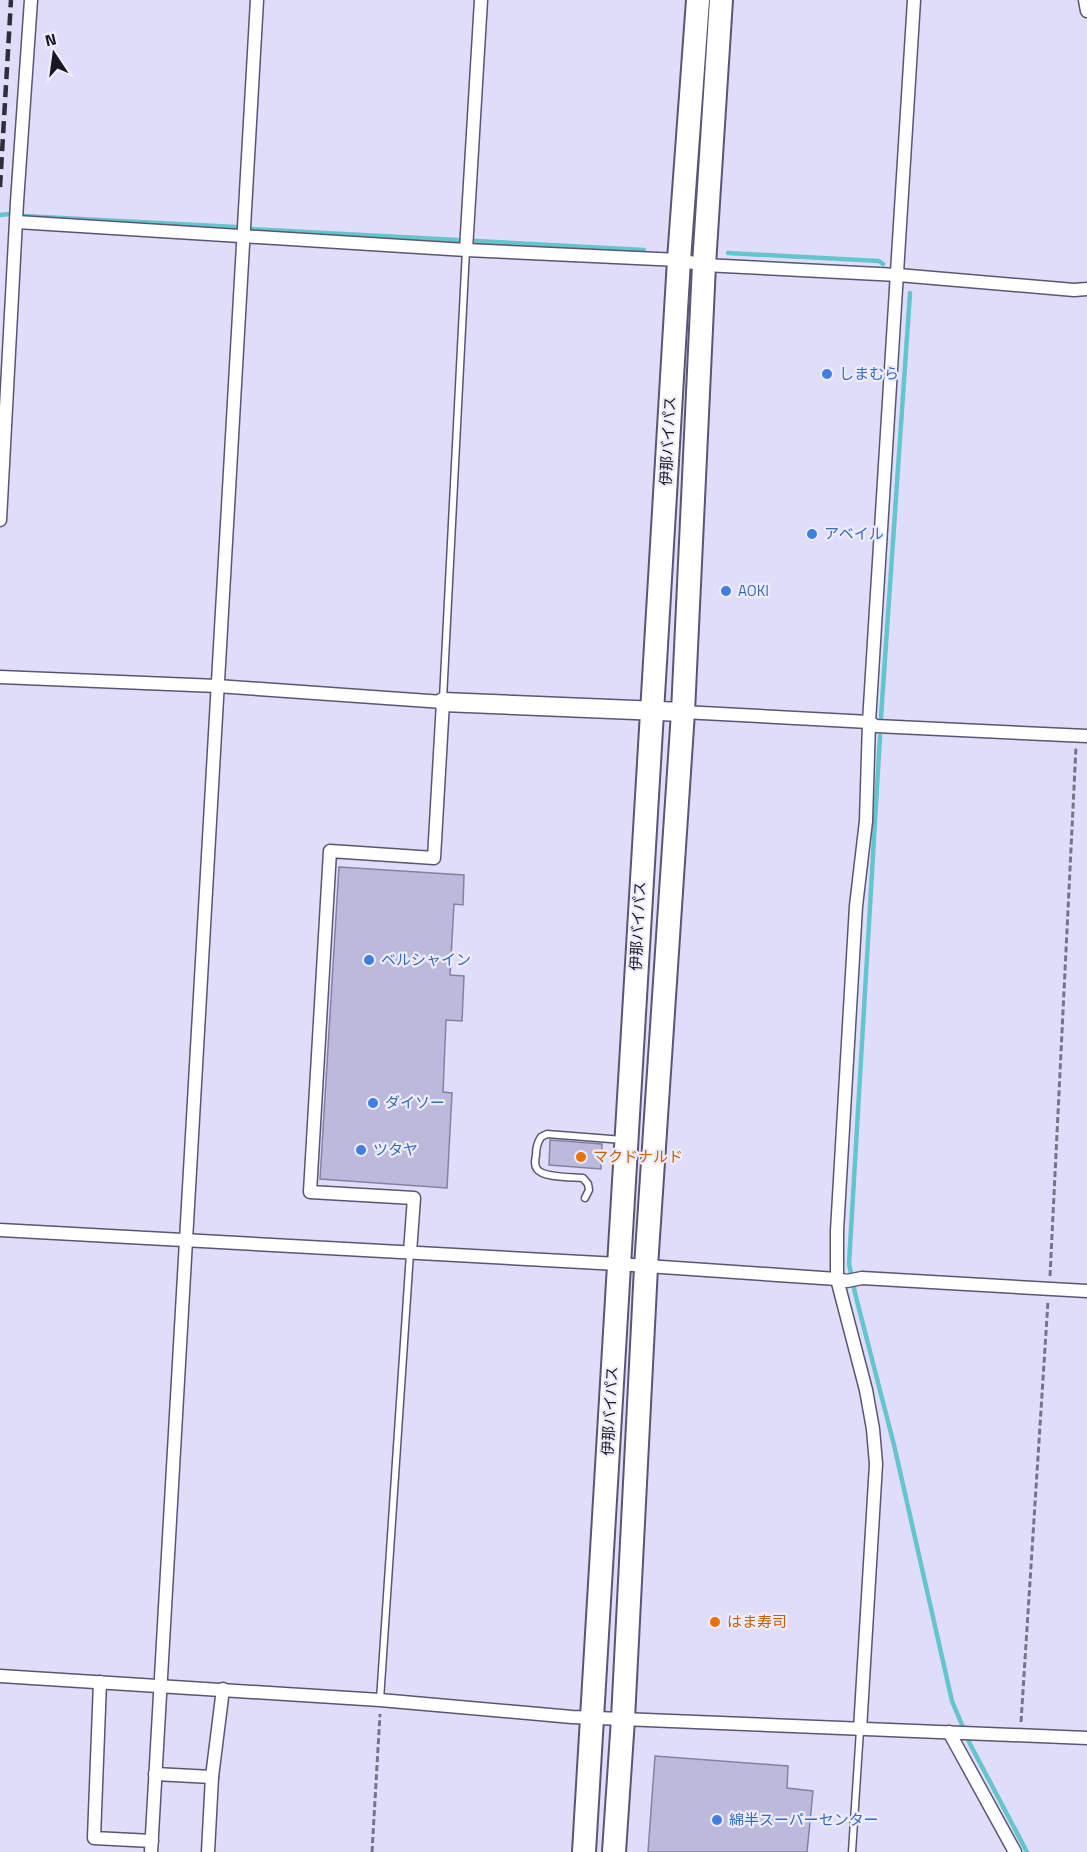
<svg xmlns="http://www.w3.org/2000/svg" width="1087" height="1852" viewBox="0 0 1087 1852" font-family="'Titillium Web','Noto Sans JP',sans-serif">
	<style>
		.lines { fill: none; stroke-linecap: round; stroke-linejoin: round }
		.stream { stroke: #65c5cd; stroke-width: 4.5 }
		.building { fill: #bbbadd; stroke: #8482a3; stroke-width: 1.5 }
		.lane-casing { stroke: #5a5573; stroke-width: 9 }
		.street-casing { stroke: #5a5573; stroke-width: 15 }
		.secondary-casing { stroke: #5a5573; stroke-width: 21 }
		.highway-casing { stroke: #5a5573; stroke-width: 26 }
		.path { stroke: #767488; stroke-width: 3; stroke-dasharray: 6 3; stroke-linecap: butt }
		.lane { stroke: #fff; stroke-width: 6 }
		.street { stroke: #fff; stroke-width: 12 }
		.secondary { stroke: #fff; stroke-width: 18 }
		.highway { stroke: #fff; stroke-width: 22 }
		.rail { stroke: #302e3c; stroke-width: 4.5; stroke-dasharray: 12 6; stroke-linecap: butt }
		.shop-dot { fill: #3f7fe0; stroke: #eeecfb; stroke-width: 2 }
		.food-dot { fill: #e8710a; stroke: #eeecfb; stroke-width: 2 }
		.labels { text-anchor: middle; stroke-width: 4.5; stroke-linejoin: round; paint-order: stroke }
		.shop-label { font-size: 15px; fill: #366cbe; stroke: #eeecfb; text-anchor: start }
		.street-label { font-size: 15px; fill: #191724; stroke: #eeecfb }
		.food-label { font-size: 15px; fill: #c56008; stroke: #eeecfb; text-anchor: start }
	</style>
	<rect width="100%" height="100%" fill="#e0ddfa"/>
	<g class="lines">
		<!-- stream -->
		<g class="stream">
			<path d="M0 215 10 214"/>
			<path d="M23 216 236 227"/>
			<path d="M251 229 644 250"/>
			<path d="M728 253 879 261 883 264"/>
			<path d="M881 717 910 293"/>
			<path d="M880 736 849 1264 855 1293 894 1445 952 1701 970 1744 1027 1852"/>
		</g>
	</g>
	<!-- building -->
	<g class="building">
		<path d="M339 867 464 875 463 905 454 904 450 975 464 976 462 1021 446 1020 443 1092 452 1093 447 1188 320 1179Z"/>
		<path d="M550 1140 602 1144 601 1169 549 1165Z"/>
		<path d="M655 1756 788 1766 787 1788 813 1791 807 1852H648Z"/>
	</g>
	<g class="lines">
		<!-- lane casing -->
		<g class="lane-casing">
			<g id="lane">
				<path d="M443 699 466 250"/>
				<path d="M585 1198 589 1190 588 1184 583 1178C572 1177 543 1178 537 1169 534 1165 535 1160 536 1155 536 1148 537 1143 541 1137L547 1134 623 1140"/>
				<path d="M380 1700 410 1253"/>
				<path d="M852 1852 860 1730"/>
			</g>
		</g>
		<!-- street casing -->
		<g class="street-casing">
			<g id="street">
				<path d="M1085 0 1087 11"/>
				<path d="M17 222 466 250 679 260 704 265 898 275 1074 290 1087 289"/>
				<path d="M466 250 481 0"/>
				<path d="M0 520 17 202 31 0"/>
				<path d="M0 677 217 686 443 702 434 858 330 851 310 1192 414 1198 410 1252"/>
				<path d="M683 712 869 722 876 726 1087 736"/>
				<path d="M0 1230 618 1264 837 1279 847 1281 862 1278 1087 1291"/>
				<path d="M0 1676 380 1700 572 1717 1087 1738"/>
				<path d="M100 1682 94 1838 152 1841"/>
				<path d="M860 1730 876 1464 873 1429 866 1390 837 1279V1231L856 906 866 821 869 722 914 0"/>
				<path d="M949 1732 1015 1852"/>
				<path d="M155 1774 212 1777"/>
				<path d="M151 1852 257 0"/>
				<path d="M208 1852 212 1777 223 1689"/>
			</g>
		</g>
		<!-- secondary casing -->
		<g class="secondary-casing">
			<path id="secondary" d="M443 702 683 712"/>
		</g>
		<!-- highway casing -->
		<g class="highway-casing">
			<g id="highway">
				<path d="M584 1852 679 260 698 0"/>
				<path d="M614 1852 623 1719 646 1267 683 712 704 265 721 0"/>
			</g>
		</g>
		<!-- path -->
		<g class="path">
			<path d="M1050 1276 1076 747"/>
			<path d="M1021 1722 1048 1301"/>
			<path d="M372 1852 380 1714"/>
		</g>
		<!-- lane -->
		<use href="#lane" class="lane"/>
		<!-- street -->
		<use href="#street" class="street"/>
		<!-- secondary -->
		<use href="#secondary" class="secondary"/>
		<!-- highway -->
		<use href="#highway" class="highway"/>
		<!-- rail -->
		<path class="rail" d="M0 187 11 0"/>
	</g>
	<!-- markers -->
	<g class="shop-dot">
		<circle cx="827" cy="374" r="6"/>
		<circle cx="812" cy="534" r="6"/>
		<circle cx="726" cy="591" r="6"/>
		<circle cx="369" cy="960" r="6"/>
		<circle cx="373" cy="1103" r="6"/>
		<circle cx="361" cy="1150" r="6"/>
		<circle cx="717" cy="1820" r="6"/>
	</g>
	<g class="food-dot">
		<circle cx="581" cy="1157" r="6"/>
		<circle cx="715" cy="1622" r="6"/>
	</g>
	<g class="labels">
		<!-- shop labels -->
		<g class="shop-label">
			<text x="839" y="379">しまむら</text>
			<text x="824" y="539">アベイル</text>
			<text x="738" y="596">AOKI</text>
			<text x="381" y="965">ベルシャイン</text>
			<text x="385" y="1108">ダイソー</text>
			<text x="373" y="1155">ツタヤ</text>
			<text x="729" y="1825">綿半スーパーセンター</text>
		</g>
		<!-- street labels -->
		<g class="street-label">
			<text transform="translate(668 441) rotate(-87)" y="5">伊那バイパス</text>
			<text transform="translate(638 926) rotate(-87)" y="5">伊那バイパス</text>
			<text transform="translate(610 1411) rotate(-87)" y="5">伊那バイパス</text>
		</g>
		<!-- food labels -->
		<g class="food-label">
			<text x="593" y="1162">マクドナルド</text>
			<text x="727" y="1627">はま寿司</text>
		</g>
	</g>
	<!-- north arrow -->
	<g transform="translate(54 54) rotate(347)" stroke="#eeecfb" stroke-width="4.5" paint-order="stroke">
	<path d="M0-4.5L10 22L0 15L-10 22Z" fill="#191724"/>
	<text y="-9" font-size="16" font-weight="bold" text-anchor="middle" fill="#191724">N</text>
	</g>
</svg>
